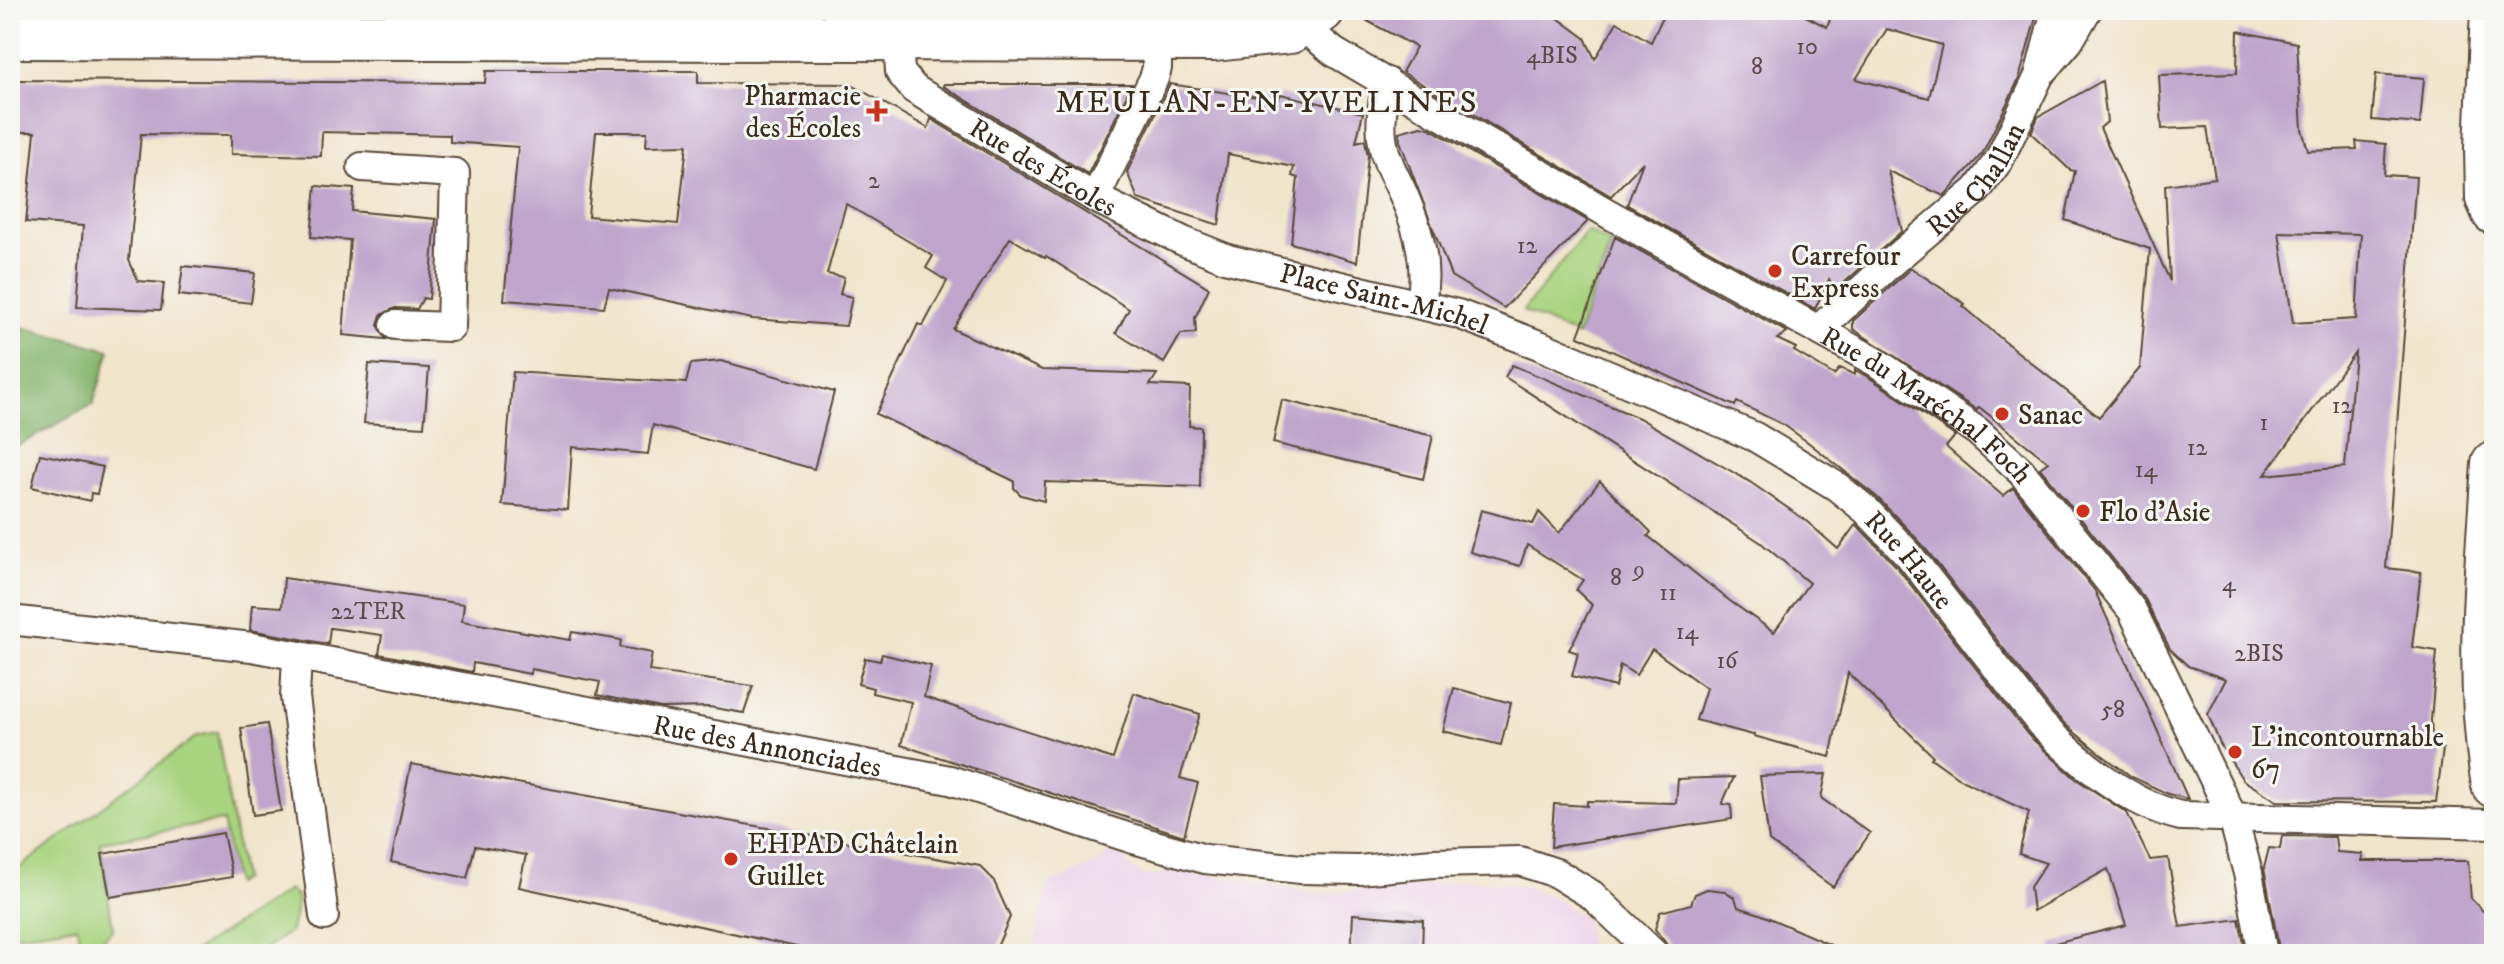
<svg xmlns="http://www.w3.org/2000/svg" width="2504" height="964" viewBox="0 0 2504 964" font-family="'IM FELL DW Pica',serif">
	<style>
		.built { fill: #edd1e9 }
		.green { fill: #a8d37f; stroke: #727e4e; stroke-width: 2 }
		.forest { fill: #86b56e; stroke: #607046; stroke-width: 2 }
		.building { fill: #c0a4cc; fill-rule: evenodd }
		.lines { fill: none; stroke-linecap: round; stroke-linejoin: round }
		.minor-casing { stroke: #564638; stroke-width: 32 }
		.primary-casing { stroke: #564638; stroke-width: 48 }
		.minor { stroke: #fff; stroke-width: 28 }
		.primary { stroke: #fff; stroke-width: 44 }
		.poi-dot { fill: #c8321e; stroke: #f6f6f2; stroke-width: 3 }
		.labels { text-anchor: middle; stroke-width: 6; stroke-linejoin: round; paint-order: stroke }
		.number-label { font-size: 24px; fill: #5c484a }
		.poi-label { font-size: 28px; fill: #3b2a1e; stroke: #f6f6f2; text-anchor: start }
		.street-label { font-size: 28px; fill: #3b2a1e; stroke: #f6f6f2 }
		.quarter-label { font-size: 32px; letter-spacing: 2px; fill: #3b2a1e; stroke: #f6f6f2 }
	</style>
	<rect width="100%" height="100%" fill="#f6f6f2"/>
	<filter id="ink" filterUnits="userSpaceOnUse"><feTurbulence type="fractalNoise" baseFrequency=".0125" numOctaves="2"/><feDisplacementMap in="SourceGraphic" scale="16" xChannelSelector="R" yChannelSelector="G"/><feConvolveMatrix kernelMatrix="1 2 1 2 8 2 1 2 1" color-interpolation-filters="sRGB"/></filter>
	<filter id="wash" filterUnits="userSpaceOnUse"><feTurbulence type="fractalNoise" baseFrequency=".006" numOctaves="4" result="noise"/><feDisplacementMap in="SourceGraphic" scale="32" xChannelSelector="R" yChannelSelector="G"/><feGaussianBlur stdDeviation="1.8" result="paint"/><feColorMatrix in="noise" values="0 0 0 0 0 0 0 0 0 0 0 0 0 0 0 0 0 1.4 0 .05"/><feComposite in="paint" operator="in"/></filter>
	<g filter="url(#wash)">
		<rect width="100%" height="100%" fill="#f0e4ca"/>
		<!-- built -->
		<path class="built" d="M1109 850 1122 854 1129 866 1144 875 1157 876 1175 869 1319 894 1473 880 1527 887 1557 899 1586 919 1590 954H1032L1048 884 1103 861Z"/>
		<!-- green -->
		<g class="green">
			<path d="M1587 231 1611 244 1577 336 1523 311Z"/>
			<path d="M217 732 243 880 235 884 223 821 100 842 113 929 100 942 81 954 77 926 10 936V875L197 736Z"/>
			<path d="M289 890 298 898 291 931 257 954H190Z"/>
		</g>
		<!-- forest -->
		<path class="forest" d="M10 324 110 350 93 404 10 450Z"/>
		<g id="blocks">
			<!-- building -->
			<g class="building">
				<path d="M1347 10H1547L1585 38 1595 59 1617 22 1651 42 1666 10H1794L1827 27 1834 10H2038L2019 79 1982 154 1944 196 1888 171 1902 231 1835 291 1829 279 1815 309 1627 205 1643 162 1611 196 1402 72 1416 47ZM1887 29 1942 45 1929 98 1856 79Z"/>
				<path d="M2238 31 2297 43 2302 129 2308 151 2357 149 2356 141 2386 144 2384 175 2416 177 2386 568 2421 572 2412 647 2437 651 2431 720 2433 750 2443 749 2436 802 2277 801 2243 780 2220 744 2208 714 2226 679 2188 666 2170 649 2145 599 2040 468 2048 462 1979 407 1977 410 1853 329V321L1911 268 1965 304 1963 306 2004 341 2099 417 2140 368 2150 249 2065 220 2075 171 2070 170 2031 133 2038 117 2102 81 2107 122 2100 128 2170 281 2165 185 2215 178 2207 127 2162 129 2159 75 2237 73ZM2279 232 2361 234 2356 319 2293 323ZM2355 352 2345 467 2265 475Z"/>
				<path d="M486 71H698V83L850 84 928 128 931 119 1209 288 1195 318 1196 333 1181 334 1164 363 1116 333 1129 309 1046 256 1045 258 1010 238 953 329 1042 370 1157 374 1150 385 1190 387 1189 426 1201 427 1200 487 1045 482 1044 501 1021 495 1014 488V481L876 414 918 324 923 326 947 281 926 268 933 256 846 204 827 274 844 277 840 294 852 297 846 326 752 319 609 288 604 307 504 300 518 147 450 142V135L322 132 321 156 231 154V135L141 134 129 260 138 281 164 283 161 310 77 307 83 226 26 222 35 132H10V80L485 83ZM596 132H647L646 146 687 145 678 224 588 216Z"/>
				<path d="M2376 74 2424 78 2420 124 2372 120Z"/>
				<path d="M944 84H1132L1088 174 943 86Z"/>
				<path d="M1170 84 1241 95 1279 99 1280 94 1363 113 1356 142 1365 140 1368 156 1357 262 1291 243 1298 178 1292 176 1294 167 1228 154 1219 225 1138 199 1127 172Z"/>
				<path d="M1421 126 1429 128 1588 221 1504 308 1451 276 1400 141 1399 132Z"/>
				<path d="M316 186 354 189 352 211 436 219 429 299 423 298 417 309 395 308 381 315 378 325 386 339 343 335 350 240 311 237Z"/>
				<path d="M1615 237 1787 332 1777 339 1796 348 1794 351 1834 375 1840 368 1855 375V370L1867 376 1955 436 1946 447 2003 496 2013 488 2095 591 2188 799 2168 794 2132 777 2098 752 2066 725 2053 712 1921 543 1877 497 1809 443 1784 425 1737 402 1735 406 1578 336Z"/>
				<path d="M183 266 255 273 251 303 179 295Z"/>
				<path d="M721 361 834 392 814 469 653 425 648 454 572 447 568 510 502 505 513 372 686 383 691 364Z"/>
				<path d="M369 364 429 368 424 427 364 423Z"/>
				<path d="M1512 365 1639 418 1750 482 1805 520 1838 549 1856 524 1896 566 2028 735 2076 779 2127 813 2150 860 2168 858 2180 927 2239 919 2246 954H2052L2051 944 2126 925 2108 869 2033 911 2030 887 2046 863 2019 854 2029 812 1963 781 1931 758 1933 756 1848 673 1830 757 1754 736V733L1753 735 1696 720 1706 688 1652 649 1636 675 1620 665 1615 687 1572 676 1578 653 1569 650 1592 605 1576 590 1583 580 1527 545 1520 566 1470 552 1481 510 1533 524 1539 512 1559 533 1600 481 1651 532 1648 536 1730 601 1774 632 1809 583 1760 542 1505 377Z"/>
				<path d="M1282 400 1433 436 1423 479 1273 443Z"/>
				<path d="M40 454 103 467 97 494 91 493 90 501 32 487Z"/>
				<path d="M284 578 464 604 462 621 570 640 572 632 621 640 620 647 652 653 649 671 753 686 744 713 709 707 661 708 597 695 600 682 531 669 530 674 473 663 472 672 379 654 382 635 330 628 328 644 250 630 252 605 282 607Z"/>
				<path d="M882 654 931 666 924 697 1113 759 1134 693 1200 714 1180 778 1198 783 1184 836 901 745 911 702 872 693 873 688 858 684 865 658 880 661Z"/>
				<path d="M1454 688 1511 703 1501 745 1443 731Z"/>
				<path d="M267 724 281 811 253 815 241 728Z"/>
				<path d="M411 764 980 866 993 879 1010 917 994 954H829L519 887 526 855 475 846 467 878 391 862Z"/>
				<path d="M1826 774 1821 798 1870 833 1833 887 1769 841 1760 776Z"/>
				<path d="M1734 777 1722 804 1731 805 1732 819 1551 847 1554 804 1587 806V801L1676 803 1678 779Z"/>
				<path d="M223 833 232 877 110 897 102 854Z"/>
				<path d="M2282 836 2335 837 2337 852 2363 854 2362 861H2468L2471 899 2489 917 2494 935V954H2413V949L2368 954H2280L2264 868 2269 848 2280 849Z"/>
				<path d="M1707 889 1725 891 1735 898 1738 907 1760 914 1851 954H1686L1668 946 1655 929 1660 912 1691 904 1695 894Z"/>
				<path d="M1353 914 1423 920 1422 954H1351Z"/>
			</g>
		</g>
	</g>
	<g filter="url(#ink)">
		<use href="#blocks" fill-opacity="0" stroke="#564638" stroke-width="2"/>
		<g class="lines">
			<!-- minor casing -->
			<g class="minor-casing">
				<g id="minor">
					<path id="s1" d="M1302 26 1334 52 1609 214 1876 362 1977 431 2020 470 2132 610 2233 818 2248 873 2263 954"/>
					<path d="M802 39 807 10"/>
					<path id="s2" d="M898 39 900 72 914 89 1095 198 1183 241 1228 259 1458 314 1539 345 1755 437 1836 486 1866 510 1909 555 2040 723C2076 760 2130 805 2181 816L2494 824"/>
					<path d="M2045 69 2069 41 2087 10"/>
					<path d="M1387 82C1383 103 1379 123 1383 144 1386 163 1397 179 1404 196 1420 233 1428 264 1421 305"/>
					<path d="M362 167 455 173 451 327 395 325"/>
					<path d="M1095 198 1154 78 1157 68V40"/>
					<path id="s3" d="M1819 329 1894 260 1977 190 1999 160 2039 76 2056 10"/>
					<path id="s4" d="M10 620 252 647 950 780 1130 838 1205 859 1301 869 1359 870 1433 863 1520 861 1556 873 1592 895 1654 954"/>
					<path d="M297 656 295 697 324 916"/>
				</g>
			</g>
			<!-- primary casing -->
			<g class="primary-casing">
				<g id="primary">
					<path d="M2493 10 2487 148 2488 198 2494 212"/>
					<path d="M10 36 1214 39 1290 31 1322 10"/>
					<path d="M2494 464C2487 572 2476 678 2494 785"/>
				</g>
			</g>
			<!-- minor -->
			<use href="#minor" class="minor"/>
			<!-- primary -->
			<use href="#primary" class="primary"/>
		</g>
	</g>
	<!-- markers -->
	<g class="poi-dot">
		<path d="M873 99h8v8h8v8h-8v8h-8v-8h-8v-8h8z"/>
		<circle cx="1775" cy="271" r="8"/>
		<circle cx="2002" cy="414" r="8"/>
		<circle cx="2083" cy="511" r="8"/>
		<circle cx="2235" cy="752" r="8"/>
		<circle cx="731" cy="859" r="8"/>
	</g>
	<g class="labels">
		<!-- number labels -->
		<g class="number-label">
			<text x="1807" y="54">10</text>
			<text x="1552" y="63">4BIS</text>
			<text x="1757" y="74">8</text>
			<text x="874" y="188">2</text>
			<text x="1527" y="253">12</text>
			<text x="2342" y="413">12</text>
			<text x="2264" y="430">1</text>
			<text x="2197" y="455">12</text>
			<text x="2146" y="477">14</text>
			<text x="1639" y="577">9</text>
			<text x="1616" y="585">8</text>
			<text x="2229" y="591">4</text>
			<text x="1668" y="600">11</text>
			<text x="368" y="619">22TER</text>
			<text x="1687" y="639">14</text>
			<text x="2259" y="661">2BIS</text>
			<text x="1727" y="668">16</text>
			<text x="2113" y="717">58</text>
		</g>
		<!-- poi labels -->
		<g class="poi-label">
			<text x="861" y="105" text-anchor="end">Pharmacie<tspan x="861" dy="32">des Écoles</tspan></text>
			<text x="1791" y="265">Carrefour<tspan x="1791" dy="32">Express</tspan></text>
			<text x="2018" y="424">Sanac</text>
			<text x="2099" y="521">Flo d'Asie</text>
			<text x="2251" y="746">L'incontournable<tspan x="2251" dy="32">67</tspan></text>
			<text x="747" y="853">EHPAD Châtelain<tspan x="747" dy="32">Guillet</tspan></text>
		</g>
		<!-- street labels -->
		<g class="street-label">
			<text dy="10" stroke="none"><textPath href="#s2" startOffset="206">Rue des Écoles</textPath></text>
			<text dy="10" stroke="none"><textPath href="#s3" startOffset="218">Rue Challan</textPath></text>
			<text dy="10" stroke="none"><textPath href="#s2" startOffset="574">Place Saint-Michel</textPath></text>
			<text dy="10" stroke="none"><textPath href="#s1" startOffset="732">Rue du Maréchal Foch</textPath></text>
			<text dy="10" stroke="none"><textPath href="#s2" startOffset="1170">Rue Haute</textPath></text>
			<text dy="10" stroke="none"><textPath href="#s4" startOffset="768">Rue des Annonciades</textPath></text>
		</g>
		<!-- quarter labels -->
		<g class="quarter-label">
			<text x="1267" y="112">MEULAN-EN-YVELINES</text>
		</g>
	</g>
	<!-- margin -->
	<rect width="2504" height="964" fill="none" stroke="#f6f6f2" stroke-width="40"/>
</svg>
